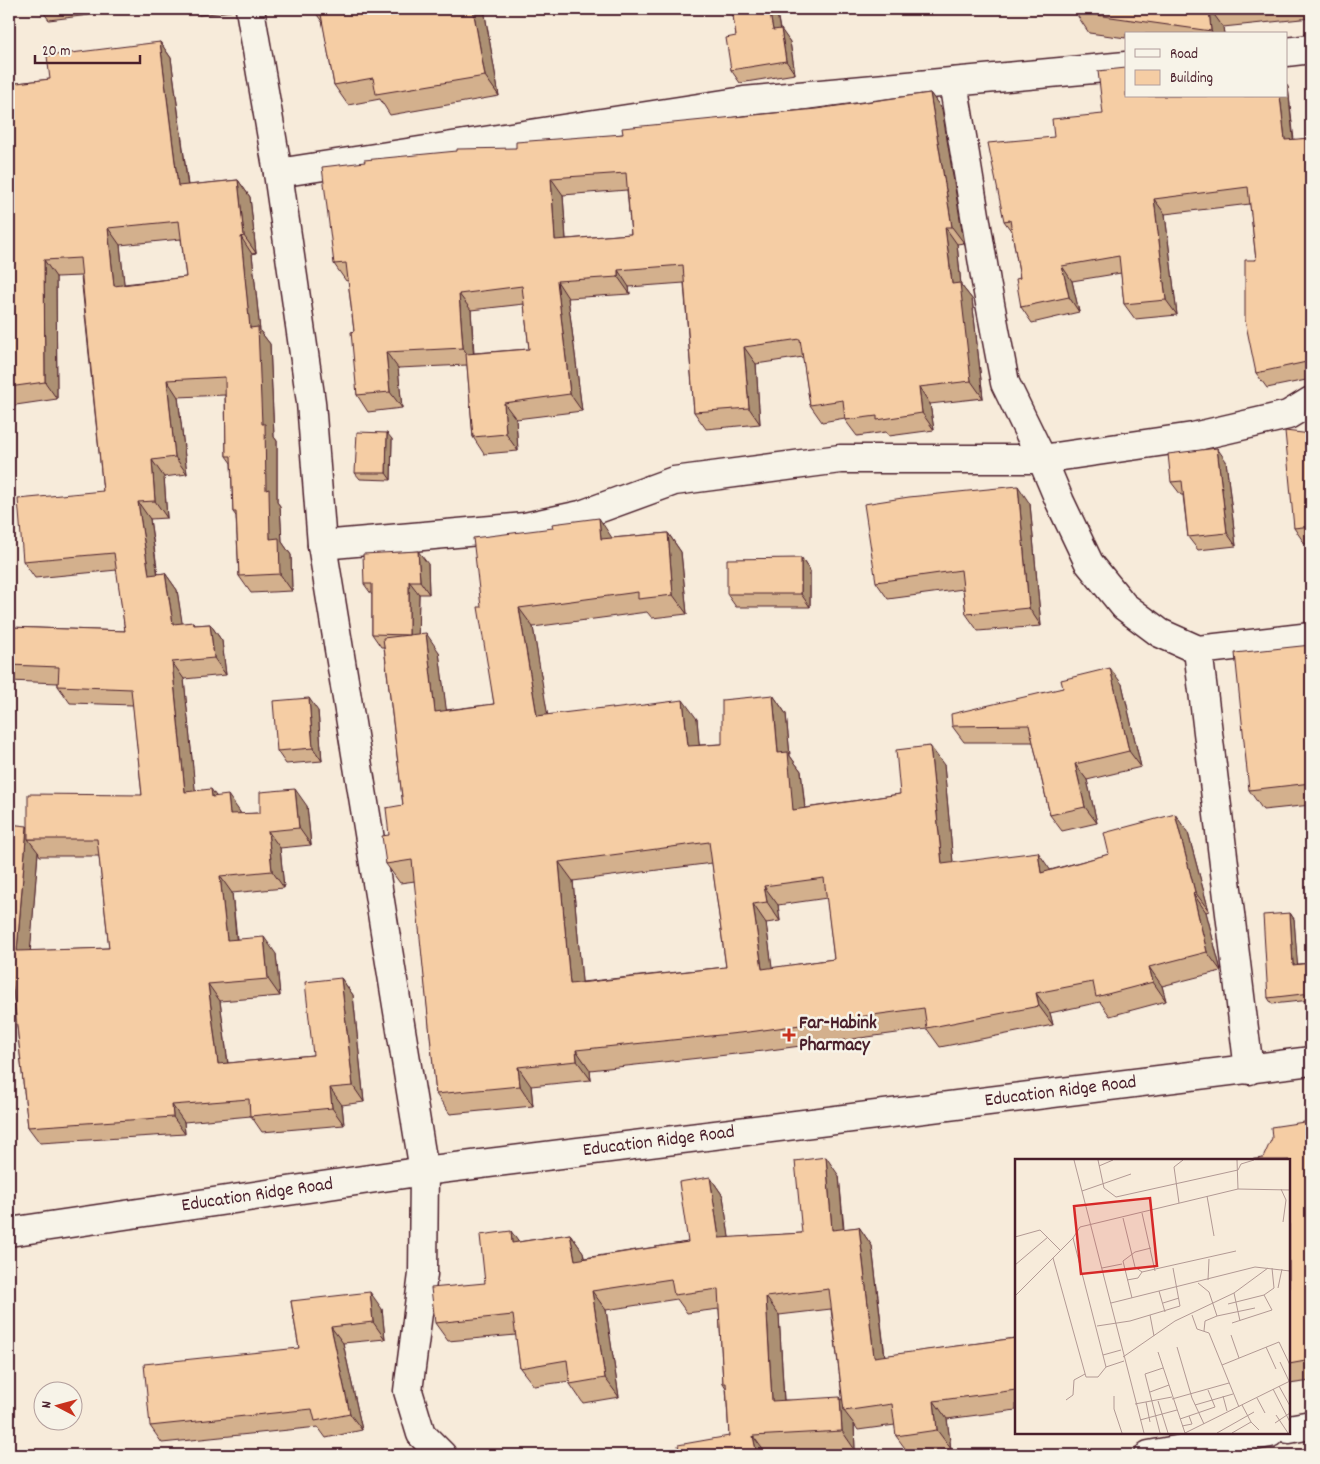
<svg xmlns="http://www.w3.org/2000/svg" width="1320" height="1464" font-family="Dekko,sans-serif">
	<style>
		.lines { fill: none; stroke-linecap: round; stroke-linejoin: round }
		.minor-casing { stroke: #4a1f2b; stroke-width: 31 }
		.secondary-casing { stroke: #4a1f2b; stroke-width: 31 }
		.minor { stroke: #f7f3e8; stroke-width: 28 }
		.secondary { stroke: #f7f3e8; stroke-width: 28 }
		.wall { fill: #d3b08d; stroke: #4a1f2b; fill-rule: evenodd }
		.shaded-wall { fill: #ac9073; stroke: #4a1f2b }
		.building { fill: #f5cda4; stroke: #4a1f2b; fill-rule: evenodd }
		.poi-dot { fill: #c8321e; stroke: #f7f3e8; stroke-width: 2 }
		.labels { text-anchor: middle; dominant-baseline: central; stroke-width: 5; stroke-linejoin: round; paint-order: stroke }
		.poi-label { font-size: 19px; font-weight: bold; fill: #4a1f2b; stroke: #f7f3e8; text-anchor: start }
		.street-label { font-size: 19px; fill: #4a1f2b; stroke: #f7f3e8 }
		.inset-road { fill: none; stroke: #b29994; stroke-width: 1 }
		.view { fill: #d62828; fill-opacity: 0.15; stroke: #d62828; stroke-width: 2.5 }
		.inset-edge { fill: none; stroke: #4a1f2b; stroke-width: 2.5 }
	</style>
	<rect width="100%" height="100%" fill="#f7ebda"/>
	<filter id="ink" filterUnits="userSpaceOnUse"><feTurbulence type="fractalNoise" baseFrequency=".02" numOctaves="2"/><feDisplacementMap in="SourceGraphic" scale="10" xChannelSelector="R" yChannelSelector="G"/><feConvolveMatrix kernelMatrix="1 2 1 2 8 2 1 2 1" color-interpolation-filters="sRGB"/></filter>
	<g filter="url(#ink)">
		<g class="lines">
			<defs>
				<g id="minor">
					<path d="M250,9L278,173L311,402L322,545L424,1171L423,1274L408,1391L421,1434L442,1455"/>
					<path d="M1286,52L1311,49"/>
					<path d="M953,82L986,282L1005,383L1042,459L1060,502L1089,563L1124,606L1160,633L1198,650L1311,637"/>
					<path d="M278,173L744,101L1126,66"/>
					<path d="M322,545L525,527L581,515L674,481L840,459H1042L1193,437L1288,415L1311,401"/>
					<path d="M1198,650L1249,1070"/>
					<path d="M1289,1429L1311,1425"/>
					<path d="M1149,1455L1270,1433"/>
				</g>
				<g id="secondary">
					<path id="s1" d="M9,1232L424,1171L1311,1061"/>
				</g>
			</defs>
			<use href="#minor" class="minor-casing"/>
			<use href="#secondary" class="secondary-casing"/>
			<use href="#minor" class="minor"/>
			<use href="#secondary" class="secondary"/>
		</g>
		<g class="wall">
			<path d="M41,9H88L89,15L49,20Z"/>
			<path d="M195,9H231V11L199,15Z"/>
			<path d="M313,9H484L499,96L390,115L380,99L348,105L334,85L323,23Z"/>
			<path d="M732,9H774L777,13L780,29L790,42L795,74L740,83L731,70L736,36Z"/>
			<path d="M1075,9H1311V18L1223,27L1224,34H1126V38L1089,33L1075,12Z"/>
			<path d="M160,42L171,58L188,185L238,180L250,197L256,253L252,254L260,331L270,344L274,437L277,441V502L280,506L282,542L291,555L292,591L251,593L239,576L236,516L233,512L231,463L226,456L225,395L178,397L187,474L164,477L167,518L150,519L158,574L165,573L177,590L182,624L193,622L195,625L210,624L222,641L226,675L184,679L195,790L216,796L240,812V814L260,813L307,806L311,845L280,848L284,888L232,893L237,939L276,954L280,996L220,1001L228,1063L313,1055L341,978L353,995L364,1102L342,1105L344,1125L262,1132L251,1116L184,1122L185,1134L40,1143L28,1127L11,971H9V824L28,828L142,795L133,705L70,703L58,686V683L9,681V627L125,631L117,570L35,578L23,561L103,491L81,276L56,277L57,399L9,406V84L50,79ZM181,239L186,277L124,284L120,245ZM38,852L40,856H99L109,948L30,951Z"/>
			<path d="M1286,84L1288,87L1294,140L1311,138V379L1267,388L1256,373V260L1250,204L1165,214L1177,315L1135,319L1124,304L1121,273L1072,281L1079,312L1032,323L1021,307L1020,278L1012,232L1004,221L1286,96Z"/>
			<path d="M930,93L942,109L964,243L957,244L961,285L972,299L983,398L930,404L934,430L889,436L886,432L857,436L845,420V418L822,422L810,405L803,357L756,364L760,424L706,429L694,412L684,283L629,287L630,294L568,298L582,411L516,419L518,451L484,454L473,437L467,365L398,368L402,408L368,412L357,395L354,331L348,280L346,281L334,264L516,148L623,134ZM627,190L631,234L566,239L563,195ZM524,304L529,349L474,353L471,310Z"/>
			<path d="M1311,434V544H1305L1294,528Z"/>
			<path d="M392,439L391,480L360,479L355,473Z"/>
			<path d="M1226,461L1236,546L1198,550L1188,537L1183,495H1181L1171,482Z"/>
			<path d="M1030,504L1041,626L978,631L966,614L963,589L888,599L876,582Z"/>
			<path d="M668,533L681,552L687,614L652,618L647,612L533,627L547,715L613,709L697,719L699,745L722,744L773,695L786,714L790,756L801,771L805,808L900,794L944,765L953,863L1050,870L1188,833L1209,911L1206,912L1221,971L1162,986L1166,1001L1110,1016L1100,1002L1050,1013L1053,1025L940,1047L927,1029L763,1051L590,1070L591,1080L531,1086L533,1106L450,1114L436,1094L415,881L400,883L386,864L389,835L403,805L384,647H381L372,634V595L364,584L428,564L429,594H419L418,634L439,652L446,710L494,704L481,607L612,538ZM712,863L726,967L582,982L573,881ZM827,898L834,959L772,968L766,923L780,921L778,905Z"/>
			<path d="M801,558L810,571V607H736L727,594Z"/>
			<path d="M1311,645V805L1263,810L1249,790Z"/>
			<path d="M1122,684L1141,767L1087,780L1097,823L1062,831L1050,815L1033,742H964L952,726L1063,688Z"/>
			<path d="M318,711L322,761L286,764L277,751Z"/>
			<path d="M1290,913L1294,919L1297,964L1311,963V1000L1272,1004L1268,998Z"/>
			<path d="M1311,1121V1381L1289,1384V1160L1263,1158Z"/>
			<path d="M839,1176L844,1229L859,1227L872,1246L885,1356L1016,1338V1410L947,1419L951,1449L910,1455L896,1436L895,1425L858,1430L854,1424L855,1450L766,1455L729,1436L726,1388L723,1383L719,1309L687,1313L677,1299L606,1310L619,1397L583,1403L570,1384V1381L534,1386L520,1368L516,1335L448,1341L435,1323L485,1283L518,1242L570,1234L583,1252L584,1258L688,1242L710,1177L723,1196L729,1238L802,1233ZM831,1309L843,1402L784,1400L779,1315Z"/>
			<path d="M291,1301L382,1309L385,1339L343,1343L362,1430L326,1438L318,1427L162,1443L150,1426L299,1348Z"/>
		</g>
		<g class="shaded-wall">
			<path d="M84,9H88L89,15Z"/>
			<path d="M473,9H484L499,96L485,76Z"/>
			<path d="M769,9H774L777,13L782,43L773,30Z"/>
			<path d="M1209,9H1210L1223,27L1224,34H1213L1211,31Z"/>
			<path d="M781,29L790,42L795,74L786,61Z"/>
			<path d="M160,42L171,58L190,203L178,186Z"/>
			<path d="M1286,84L1288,87L1295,156L1285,140L1280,96H1286Z"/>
			<path d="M930,93L942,109L964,243L952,227Z"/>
			<path d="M551,178L563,195L567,256L555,240Z"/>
			<path d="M238,180L250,197L256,253L244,236Z"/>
			<path d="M1154,199L1165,214L1177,315L1166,300Z"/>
			<path d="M945,227L957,244L961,285L972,299L983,398L971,381L952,284Z"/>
			<path d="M108,228L120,245L126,302L114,286Z"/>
			<path d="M241,237L252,254L260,331L270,344L274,437L277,441V502L280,506L282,542L291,555L292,591L280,574L270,539Z"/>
			<path d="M44,260L56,277L57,399L45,382Z"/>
			<path d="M1062,266L1072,281L1079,312L1069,297Z"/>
			<path d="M618,270L629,287L630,294L618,277Z"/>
			<path d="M1308,272L1311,277V290Z"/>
			<path d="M557,281L568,298L582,411L570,394Z"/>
			<path d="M459,294L471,310L474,364L463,348Z"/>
			<path d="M744,347L756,364L760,424L749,408Z"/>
			<path d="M386,352L398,368L402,408L390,392Z"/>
			<path d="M167,380L178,397L187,474L175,457Z"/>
			<path d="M919,387L930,404L934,430L922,413Z"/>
			<path d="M504,403L516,419L518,451L506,434Z"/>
			<path d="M387,433L392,439L391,480L386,473Z"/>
			<path d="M1217,448L1226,461L1236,546L1227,533Z"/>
			<path d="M152,460L164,477L167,518L155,501Z"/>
			<path d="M1018,486L1030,504L1041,626L1029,608Z"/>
			<path d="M138,502L150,519L160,592L149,575Z"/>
			<path d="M599,518L612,538L615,559L601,539Z"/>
			<path d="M668,533L681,552L687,614L673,595Z"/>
			<path d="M418,551L428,564L429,594L420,581Z"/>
			<path d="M801,558L810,571V607L801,594Z"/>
			<path d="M165,573L177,590L185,641L173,624Z"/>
			<path d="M409,581L419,594L418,648L409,635Z"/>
			<path d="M519,608L533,627L551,735L537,716Z"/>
			<path d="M210,624L222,641L226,675L214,658Z"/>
			<path d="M426,633L439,652L449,731L435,712Z"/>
			<path d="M172,662L184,679L197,808L185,792Z"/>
			<path d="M1110,668L1122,684L1141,767L1129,751Z"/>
			<path d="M773,695L786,714L790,756L801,771L807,829L793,810L778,753Z"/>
			<path d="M309,698L318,711L322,761L313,748Z"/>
			<path d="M683,700L697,719L701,765L688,746Z"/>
			<path d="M930,746L944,765L955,884L942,864Z"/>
			<path d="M1075,764L1087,780L1097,823L1085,807Z"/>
			<path d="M211,789L223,806L212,797Z"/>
			<path d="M295,789L307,806L311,845L299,828Z"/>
			<path d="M228,795L240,812L241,831L230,814Z"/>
			<path d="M1175,814L1188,833L1209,911L1195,892Z"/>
			<path d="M27,826L36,839H28L38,852L29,968L17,951Z"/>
			<path d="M268,831L280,848L284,888L272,871Z"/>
			<path d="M1038,852L1051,871L1041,873Z"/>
			<path d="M559,862L573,881L584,1003L570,984Z"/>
			<path d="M220,876L232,893L238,957L227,940Z"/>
			<path d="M764,886L778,905L780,921L767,902Z"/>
			<path d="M1193,893L1206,912L1221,971L1207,952Z"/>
			<path d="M753,904L766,923L775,988L762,969Z"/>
			<path d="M1290,913L1294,919L1298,971L1293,965Z"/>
			<path d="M264,937L276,954L280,996L268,979Z"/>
			<path d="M1149,967L1162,986L1166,1001L1153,982Z"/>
			<path d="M341,978L353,995L364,1102L353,1086Z"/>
			<path d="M208,984L220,1001L230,1081L218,1064Z"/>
			<path d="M1036,993L1050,1013L1053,1025L1039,1006Z"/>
			<path d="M576,1050L590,1070L591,1080L577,1061Z"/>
			<path d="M518,1067L531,1086L533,1106L520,1086Z"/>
			<path d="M330,1088L342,1105L344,1125L332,1108Z"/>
			<path d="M172,1105L184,1122L185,1134L173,1117Z"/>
			<path d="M826,1157L839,1176L845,1249L832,1230Z"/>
			<path d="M710,1177L723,1196L732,1257L719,1238Z"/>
			<path d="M859,1227L872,1246L887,1376L874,1357Z"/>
			<path d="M511,1231L524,1250L512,1243Z"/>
			<path d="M570,1234L583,1252L588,1278L575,1260Z"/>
			<path d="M592,1291L606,1310L619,1397L605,1378Z"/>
			<path d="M370,1292L382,1309L385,1339L373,1322Z"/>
			<path d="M766,1297L779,1315L785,1420L772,1401Z"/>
			<path d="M331,1327L343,1343L362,1430L350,1414Z"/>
			<path d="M840,1397L849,1410L844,1411L854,1424L855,1450L842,1431Z"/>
			<path d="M934,1401L947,1419L951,1449L937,1430Z"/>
			<path d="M753,1436L767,1455H757Z"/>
		</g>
		<g class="building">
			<path d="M320,9H473L485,76L376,94L373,78L334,85Z"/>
			<path d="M732,9H769L773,30L781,29L786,61L731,70L726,38L736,36Z"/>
			<path d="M1075,9H1209L1211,31L1075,12Z"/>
			<path d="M160,42L178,186L238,180L244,236L241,237L250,328L258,327L262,424H265L266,490L269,489L270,539L279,538L280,574L239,576L236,512H233L231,456H226L225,377L167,380L175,457L152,460L155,501L138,502L149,575L165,573L173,624L193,622L194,625L210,624L214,658L172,662L185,792L211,789L212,797L228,795L230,814L260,813V792L295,789L299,828L268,831L272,871L220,876L227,940L264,937L268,979L208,984L218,1064L313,1055L305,982L341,978L353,1086L330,1088L332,1108L250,1116L249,1099L172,1105L173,1117L28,1127L9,953V824L27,826L17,951L109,948L97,839H28V794L142,795L131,689L58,686L59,667L9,665V627L125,631L114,553L23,561L18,499L103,491L80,258L44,260L45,382L9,387V84L50,79L47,56ZM179,221L186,277L114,286L108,228Z"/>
			<path d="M1126,68V96H1280L1285,140L1311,138V272H1308L1311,290V361L1256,373L1245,320V260H1256L1248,187L1154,199L1166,300L1124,304L1119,256L1062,266L1069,297L1021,307L1016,279L1020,278L1010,220L1004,221L988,143L1054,137L1052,119L1103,114L1098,71Z"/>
			<path d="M930,93L952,227H945L952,284L960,283L971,381L919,387L922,413L877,420V416L845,420L843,400L810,405L800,339L744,347L749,408L694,412L683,265L618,270V277L557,281L570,394L504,403L506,434L473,437L466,354L529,349L522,286L459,294L463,348L386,352L390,392L357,395L351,332L354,331L346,263L334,264L322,167L365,162L364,160L457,151V149L516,148V142L623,134L622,128L816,109ZM626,173L631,234L555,240L551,178Z"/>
			<path d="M1285,431L1311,434V526L1294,528Z"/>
			<path d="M357,432L387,433L386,473H355Z"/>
			<path d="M1217,448L1227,533L1188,537L1182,481L1171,482L1168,454Z"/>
			<path d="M1018,486L1029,608L966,614L961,570L876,582L864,504L909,497Z"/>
			<path d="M599,518L601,539L668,533L673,595L638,599V592L519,608L537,716L612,707V709L683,700L688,746L722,744V700L773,695L778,753L788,752L793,810L900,794L896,750L930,746L942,864L1038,852L1041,873L1109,854L1104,833L1175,814L1195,892L1193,893L1207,952L1149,967L1153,982L1096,997L1093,982L1036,993L1039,1006L927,1028L924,1008L749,1032L576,1050L577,1061L518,1067L520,1086L436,1094L412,860L386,864L382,836L389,835L386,808L403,805L383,638L426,633L435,712L494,704L478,607H481L473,538L553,528L552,524ZM709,842L726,967L570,984L559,862ZM824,878L834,959L762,969L753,904L767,902L764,886Z"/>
			<path d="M418,551L420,581H409V635L372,634V584H364L363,554Z"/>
			<path d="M801,558V594H727V559Z"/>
			<path d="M1311,645V783L1249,790L1235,653Z"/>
			<path d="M1110,668L1129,751L1075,764L1085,807L1050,815L1029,725L952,726L951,714L1063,688L1061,680Z"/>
			<path d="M309,698L313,748L277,751L273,701Z"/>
			<path d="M1290,913L1293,965L1311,963V993L1268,998L1263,915Z"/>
			<path d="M1311,1121V1360L1289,1364V1160H1247L1263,1158L1272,1138L1271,1127Z"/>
			<path d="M826,1157L832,1230L859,1227L874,1357L1016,1338V1390L934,1401L937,1430L896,1436L892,1404L844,1411L829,1289L766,1297L772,1401L840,1397L842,1431L753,1436L757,1455H680L678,1445L729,1436L726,1383H723L718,1289L674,1295L671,1279L592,1291L605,1378L570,1384L567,1360L520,1368L513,1315L435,1323L431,1288L485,1283L480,1235L511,1231L512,1243L570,1234L575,1260L688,1242L679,1182L710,1177L719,1238L802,1233L795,1161Z"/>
			<path d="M370,1292L373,1322L331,1327L350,1414L315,1421L312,1409L150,1426L144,1364L299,1348L291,1301Z"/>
		</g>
	</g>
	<path class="poi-dot" d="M786.5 1027.5h5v5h5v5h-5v5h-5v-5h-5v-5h5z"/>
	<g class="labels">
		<g class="poi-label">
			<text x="799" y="1024">Far-Habink<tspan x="799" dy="22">Pharmacy</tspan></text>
		</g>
		<g class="street-label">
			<text stroke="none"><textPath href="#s1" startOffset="1061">Education Ridge Road</textPath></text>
			<text stroke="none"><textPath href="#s1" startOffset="656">Education Ridge Road</textPath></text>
			<text stroke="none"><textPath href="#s1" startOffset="251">Education Ridge Road</textPath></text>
		</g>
	</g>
	<g transform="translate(1015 1159)">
		<rect width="275" height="275" fill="#f7ebda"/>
		<path class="inset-road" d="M59,1L129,274M83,1L89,29L101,38L223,11L226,5L239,1M222,1L223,30M84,7L98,1M266,30L271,41L268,63M67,32L116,15M192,37L199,77M164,44L159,8L168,1M127,54L140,112M108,59L120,108L127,113L221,92M0,78L25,71L45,91M58,79L91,208M38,99L71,218H83L91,208L109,202M0,106L33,78M87,109L107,105M112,121L123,119L127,113M193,121L194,100M183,124L194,133L202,157L240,149M263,129L267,110M144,132L150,153M219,134L225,162M0,137L58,79L65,68L223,30L275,31M117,139L108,102L120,93L136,89M96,144L240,108L275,112M148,144L164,139M213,145L249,136M135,156L139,177M177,156L182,170L194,174L207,206M217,164L257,151L249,136L259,129L257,109M82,167L115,162L165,147L158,109M189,172L190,162L202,157M216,176L224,199M162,188L177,239L189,265M251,188L261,210M143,193L170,274M88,196L106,191M108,198L160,162L219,134L253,109M265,203L274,222M264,227L275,247M258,230L275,263M135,233L154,226M99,237V250L107,274M208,237L212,252M242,239L250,254M157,240L214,224M51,241L58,236L59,221L70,215M143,242L153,274M131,243L135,263M120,245L157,238M180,246L218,235M227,246L236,263L244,271M224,248L207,206L264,183L275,206M261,256L273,274M165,260L200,248L193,231M125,261L162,251M260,264L275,254M167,267L177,265L174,257M145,274L130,215L148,209M170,274L275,222M202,274L239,253M217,274L236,263"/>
		<path class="view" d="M135,39L142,107L66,115L59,47Z"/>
		<rect width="275" height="275" class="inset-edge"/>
	</g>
	<rect width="1320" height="1464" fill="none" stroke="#f7f3e8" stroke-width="30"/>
	<rect x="15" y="15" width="1290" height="1434" fill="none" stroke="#4a1f2b" stroke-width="2" filter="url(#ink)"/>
	<rect x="1125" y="32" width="162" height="65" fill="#f7f3e8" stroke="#b29e9c"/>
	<rect x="1135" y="49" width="25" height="8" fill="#f7f3e8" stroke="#b29e9c"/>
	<text x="1170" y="58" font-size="15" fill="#4a1f2b">Road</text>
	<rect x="1135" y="70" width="25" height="15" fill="#f5cda4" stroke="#b29e9c"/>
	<text x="1170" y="82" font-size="15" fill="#4a1f2b">Building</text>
	<g transform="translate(58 1406) rotate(276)"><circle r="24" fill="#f7f3e8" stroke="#b29e9c"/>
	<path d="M0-4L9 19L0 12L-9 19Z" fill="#c8321e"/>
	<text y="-8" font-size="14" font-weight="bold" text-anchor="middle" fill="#4a1f2b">N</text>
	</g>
	<path d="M35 55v8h105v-8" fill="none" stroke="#4a1f2b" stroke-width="2.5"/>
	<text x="42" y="55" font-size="15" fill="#4a1f2b" stroke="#f7f3e8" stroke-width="4" paint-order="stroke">20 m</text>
</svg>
